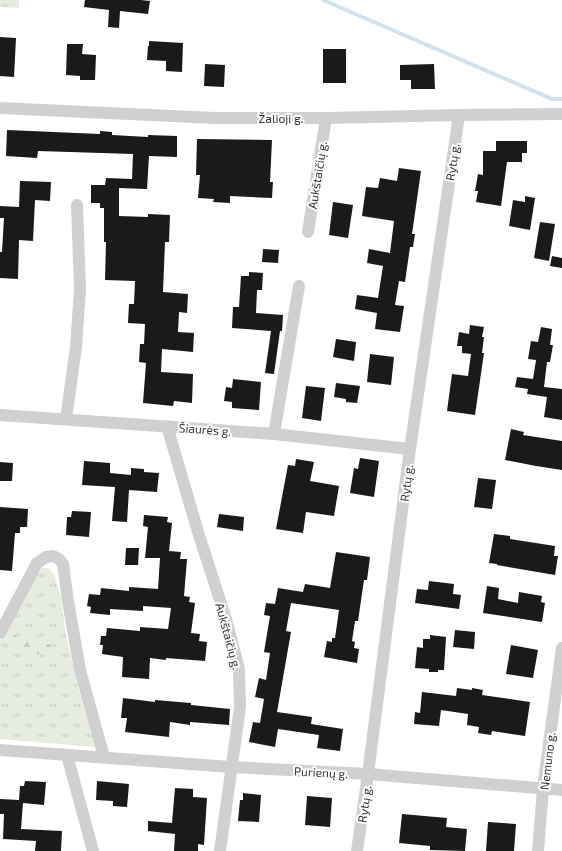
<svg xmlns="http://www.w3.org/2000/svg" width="562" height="851" font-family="'Exo 2',sans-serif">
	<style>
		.grass { fill: url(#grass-tufts) }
		.forest { fill: url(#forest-firs) }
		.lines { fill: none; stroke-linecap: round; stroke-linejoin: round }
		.stream { stroke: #cfe2ee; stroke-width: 4 }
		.building { fill: #1a1a1a }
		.minor { stroke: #d0d0d0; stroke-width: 12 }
		.labels { text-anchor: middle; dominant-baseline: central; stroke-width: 4; stroke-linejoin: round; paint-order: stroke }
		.street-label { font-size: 12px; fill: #333; stroke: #fff }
	</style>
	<defs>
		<pattern id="grass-tufts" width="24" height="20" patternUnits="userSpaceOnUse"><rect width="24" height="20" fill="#e6ecdf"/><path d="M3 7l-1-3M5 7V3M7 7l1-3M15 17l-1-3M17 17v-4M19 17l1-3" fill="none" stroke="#c6cbc0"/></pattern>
		<pattern id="forest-firs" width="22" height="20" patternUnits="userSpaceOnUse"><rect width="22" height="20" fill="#e6ecdf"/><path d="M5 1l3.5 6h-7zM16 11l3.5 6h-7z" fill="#c6cbc0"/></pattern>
	</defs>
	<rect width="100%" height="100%" fill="#fff"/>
	<g class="grass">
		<path d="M0,0H19V8L0,7Z"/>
		<path d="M42,568H48L54,574L61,597L65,630L77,684L95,747L0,739V641L3,636L33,653L58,654L49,644L18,637L7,628L35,579Z"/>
	</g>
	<path class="forest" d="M7,628L18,637L49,644L58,650V654C42,653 20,657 9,644C6,641 5,638 3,636Z"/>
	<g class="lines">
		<path class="stream" d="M323,0L552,99H562"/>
	</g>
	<g class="building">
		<path d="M85,0H141L150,1L148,14L120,11L119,28L108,27L109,10L84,7Z"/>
		<path d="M0,37L16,38L14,77L0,76Z"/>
		<path d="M149,41L183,43L182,72L166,71V61L147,60L148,46H149Z"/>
		<path d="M67,44H83L82,54L96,55L95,80H80V76L66,75Z"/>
		<rect x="323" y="49" width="23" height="34"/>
		<path d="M205,64L225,65L224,87L204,86Z"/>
		<path d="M434,64L435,89H411V80H400V65Z"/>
		<path d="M7,130L100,134V131L112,132V135L148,137V135L177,136V157L149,156L147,189L119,188V216L148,217V214L170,215L169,242H165L163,292L188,294L187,313L179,312L178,332L194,333L193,352L162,349L161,372L193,374L192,403L174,401L173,406L143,403L146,363L139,362L140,344H144L145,324L128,323L129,304H134L135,281L105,280L106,242H104V208H100V203H91V185H105L106,178L132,179L133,154L38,151L37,158L6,156Z"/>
		<path d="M197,139L272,140L270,182H273L272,198L230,196V203L213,202L214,199L198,198L200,175H196Z"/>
		<path d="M496,141H527V153H522V162H507L501,206L476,202L478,191H475L478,174L483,175V151H496Z"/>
		<path d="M399,168L421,171L412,234H415L413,247H410L405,282L399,281L395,305L404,306L400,332L375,329L377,313L355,309L357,295L378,298L383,266L367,263L369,249L390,253L394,221L362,216L366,187L378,188L380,178L397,181Z"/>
		<path d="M20,181L51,182L50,201L35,200L33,241L19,240L18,279L0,278V252H2L4,218H0V206L19,207Z"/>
		<path d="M525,196L535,198L530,230L509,226L513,200L525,202Z"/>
		<path d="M333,202L353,205L348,238L329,235Z"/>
		<path d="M540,222L555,224L549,261L534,258Z"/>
		<path d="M263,249L279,250L278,263L262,262Z"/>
		<path d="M552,256L562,258V268L550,266Z"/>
		<path d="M249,272L263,273L262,290H257L256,313L283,315L282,331H280L274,374L265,373L271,331L232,328L233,307H239L241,276H249Z"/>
		<path d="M470,325L484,327L482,337H484L482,353H484L475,415L447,411L452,374L468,376L471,354L462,353V346H457L459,332L469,334Z"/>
		<path d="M541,327L552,329L550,345H553L550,362H547L544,387L562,389V420L544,417L547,397L527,394L528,389L515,387L517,377L533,379L536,360L528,359L531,341L538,342Z"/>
		<path d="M336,339L356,342L354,361L333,357Z"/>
		<path d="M370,354L394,357L391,385L367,382Z"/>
		<path d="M233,379L261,382L259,410L232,408V402L224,401L226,387L232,388Z"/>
		<path d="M336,383L360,386L357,403L346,402V399L334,397Z"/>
		<path d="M306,386L325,388L321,421L302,418Z"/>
		<path d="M511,429L524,432L523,435L562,441V470L536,466L505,460Z"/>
		<path d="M360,458L379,461L374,497L350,493L354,468L358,469Z"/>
		<path d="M296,459L314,462L310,481L339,486L334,516L306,512L303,533L276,529L288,465L295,466Z"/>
		<path d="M84,461L110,463V473L131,475V468L144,469V472L159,473L157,492L129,490L127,522L112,521L115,487L82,485Z"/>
		<path d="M0,462L13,463L12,481H0Z"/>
		<path d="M478,478L496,480L492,509L474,507Z"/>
		<path d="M0,507L28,509L27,527H20V533H15L12,571L0,570Z"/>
		<path d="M72,511L91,512L89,537L66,535L67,517H71Z"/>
		<path d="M219,514L244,517L243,531L217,527Z"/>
		<path d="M144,515L168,517L167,522L172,523L169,551L181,552L180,559H187L184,596L190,597L189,602L195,603L191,633L200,634L199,641L207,642L205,661L166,658V660L150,658L149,679L122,677L123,657L102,654L103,645H100L101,636H106L107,628L140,631V627L168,629L171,608L143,606V611L110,609V615L90,613L91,607L87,606L89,594L100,595L101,588L129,591V587L158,589L160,558H145L148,527L143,526Z"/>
		<path d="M494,534L510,536V539L555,546L554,556H558L555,575L497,565V564L489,563Z"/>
		<path d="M126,548H139L138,565H125Z"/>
		<path d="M336,552L370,557L367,580H364L358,621H355L352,641L355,642L354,648L359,649L357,663L324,657L327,641L332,642V638H335L339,610L291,603L286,631L291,632L277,712L312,717L311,724L343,729L340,751L317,748L319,735L278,729L275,747L249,742L253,722L260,723L264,699L255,697L259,678L266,680L270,653L264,652L270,616L264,615L266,603L275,604L278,588L303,592L305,584L330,588Z"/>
		<path d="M429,581L454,584L453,594L461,595L459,609L415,603L417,589L428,590Z"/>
		<path d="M487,586L499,588L498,599L518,603L519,592L542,596L541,602L545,603L542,622L483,613Z"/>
		<path d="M455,630L475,632L474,649L453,647Z"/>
		<path d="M430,635L446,637L444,670H438V672H429V669L415,668L417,647L423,648V639H430Z"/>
		<path d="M511,645L538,650L533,678L506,674Z"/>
		<path d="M457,688L472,690V688L483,690L482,695L530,702L525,736L492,731L491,735L478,733L479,727L467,725L468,714L441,710L439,726L414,724L415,712L420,713L422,692L456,696Z"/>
		<path d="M123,698L155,702V700L191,703V705L230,709L229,725L190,722V725L170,722L169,737L125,732L127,718H121Z"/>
		<path d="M25,781L46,782L44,805L23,803L21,829L62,831L61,851H35L36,841L3,839L4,814H0V799L19,800L20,786H24Z"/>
		<path d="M97,781L129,784L127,807L113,806V801L96,800Z"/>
		<path d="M175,788L193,789V797L207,798L204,845L198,844V851H174L175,834L148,831V821L172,823Z"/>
		<path d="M243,793L261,795L259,822L238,821L240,800H243Z"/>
		<path d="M307,796L332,798L330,827L305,825Z"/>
		<path d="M402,814L447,818L446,827L467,829L465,851L430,850V846L399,843Z"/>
		<path d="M488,822L516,824L514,851H486Z"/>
	</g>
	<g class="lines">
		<g class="minor">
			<path d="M0,108L215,118H326L459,115L562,114"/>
			<path d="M308,232L326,118"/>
			<path d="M0,415L274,434L410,449"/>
			<path d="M66,419L76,347L80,289L77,205"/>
			<path d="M167,426L198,532L226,619L239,669L240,707L220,851"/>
			<path d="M274,434L299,286"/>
			<path d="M0,633L37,563L46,557L53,556L59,559L63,564L68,601L80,670L104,757"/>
			<path d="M0,750L231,767L368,774L562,790"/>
			<path d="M67,755L93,851"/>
			<path d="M357,851L368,774L410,449L459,115"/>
			<path d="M538,851L543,788L562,648"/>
		</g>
	</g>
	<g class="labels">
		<g class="street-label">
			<text x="281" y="118">Žalioji g.</text>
			<text transform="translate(452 162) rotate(-82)">Rytų g.</text>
			<text transform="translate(317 175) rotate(-81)">Aukštaičių g.</text>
			<text transform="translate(205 429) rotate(4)">Šiaurės g.</text>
			<text transform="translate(406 483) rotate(-83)">Rytų g.</text>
			<text transform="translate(229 636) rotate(75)">Aukštaičių g.</text>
			<text transform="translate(547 761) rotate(-83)">Nemuno g.</text>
			<text transform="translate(321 772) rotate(3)">Purienų g.</text>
			<text transform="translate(364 804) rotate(-82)">Rytų g.</text>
		</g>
	</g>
</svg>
